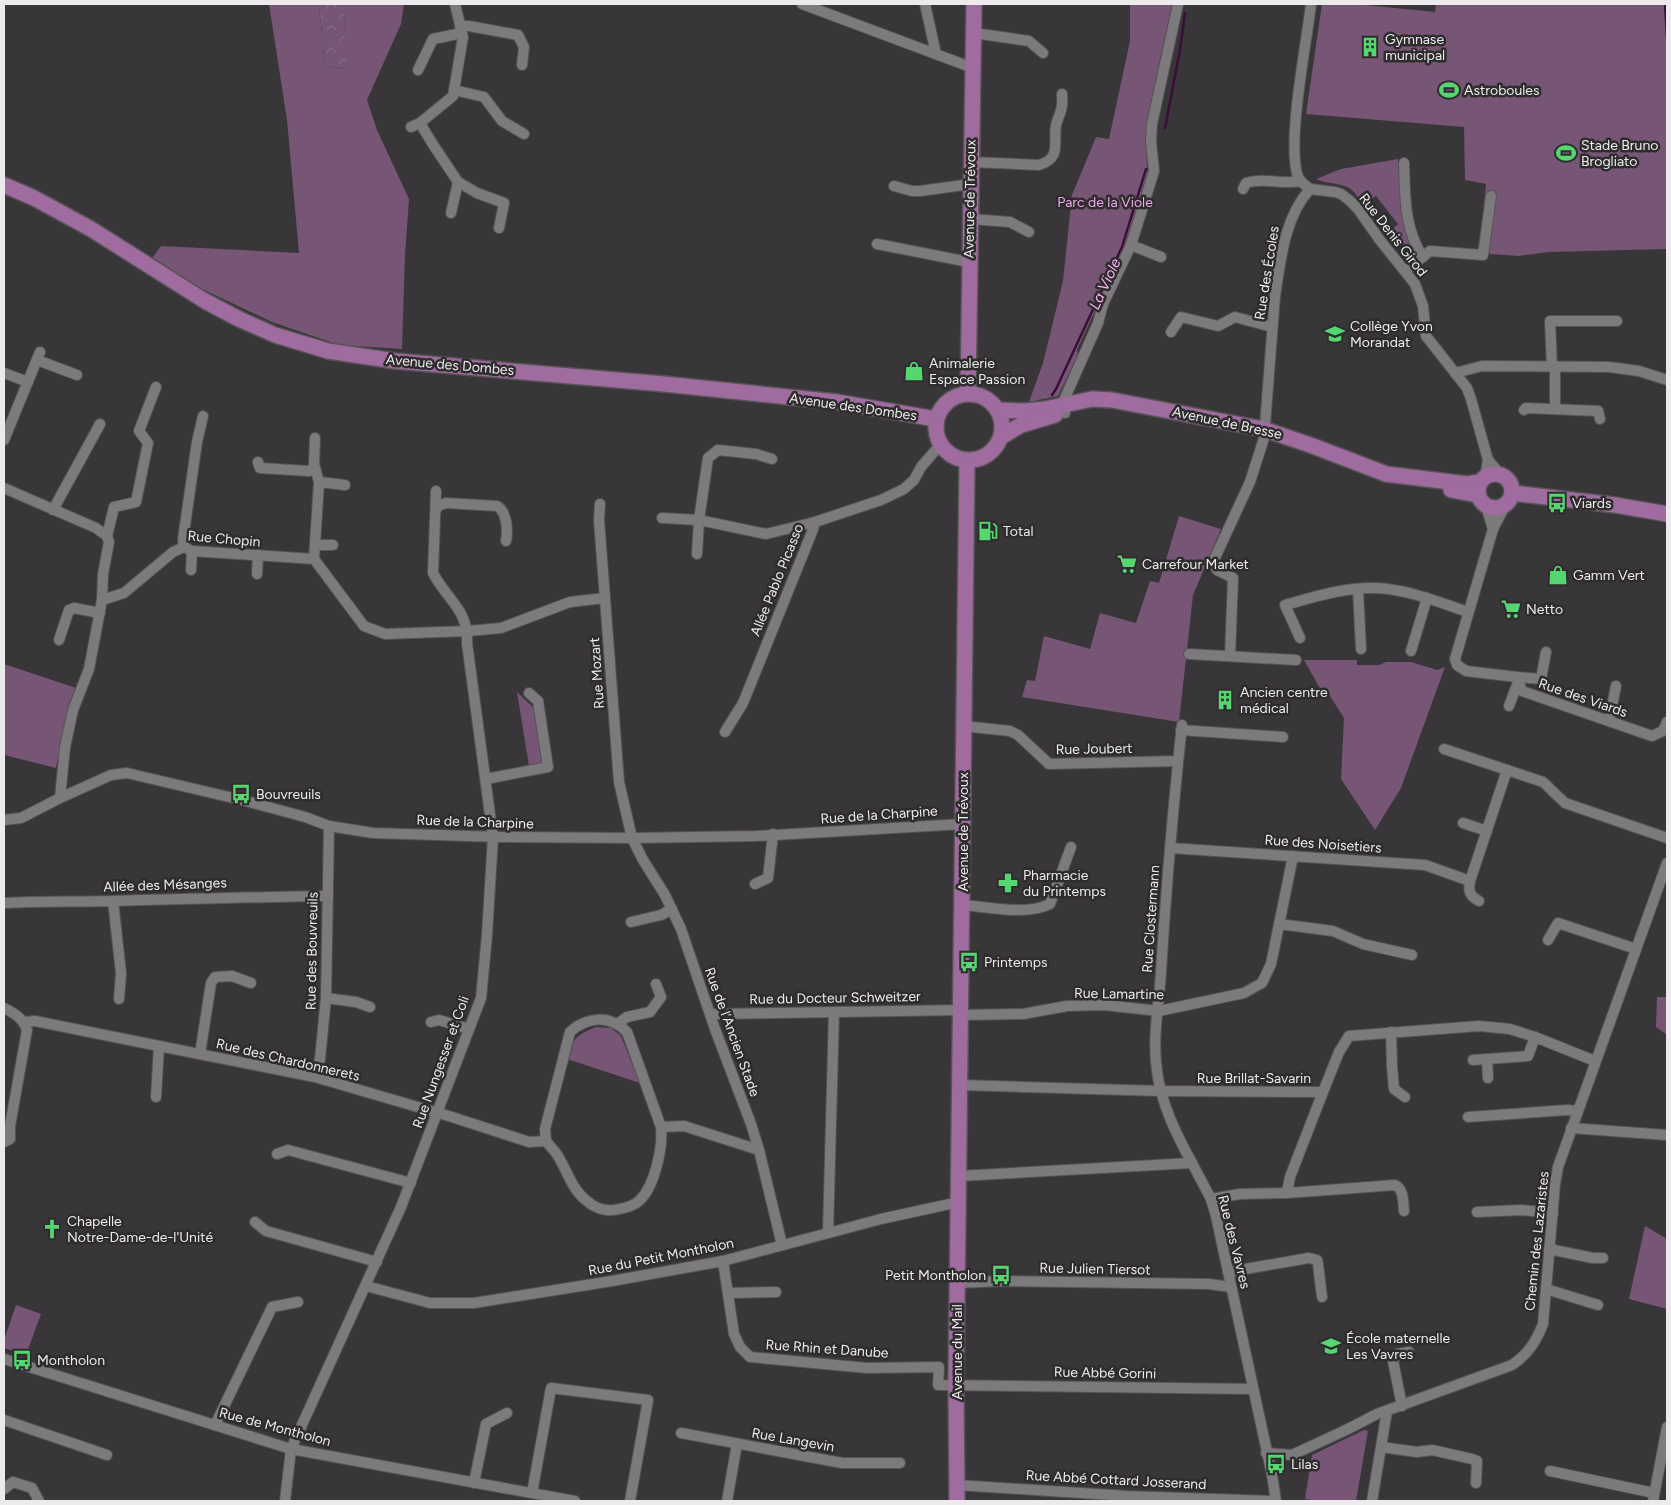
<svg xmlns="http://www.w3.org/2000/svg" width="1671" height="1505" font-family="Figtree,sans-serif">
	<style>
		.green { fill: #765575 }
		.forest { fill: url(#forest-crowns) }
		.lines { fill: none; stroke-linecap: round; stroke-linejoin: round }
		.stream { stroke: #390e39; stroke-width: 2.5 }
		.minor-casing { stroke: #555355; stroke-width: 12 }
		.primary-casing { stroke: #555355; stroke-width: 18 }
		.minor { stroke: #7d7a7d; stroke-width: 10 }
		.primary { stroke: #a06b9f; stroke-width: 15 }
		.labels { text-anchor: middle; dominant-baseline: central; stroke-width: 5; stroke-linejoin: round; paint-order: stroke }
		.poi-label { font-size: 14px; fill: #eceaec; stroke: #2f2c2e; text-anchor: start }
		.street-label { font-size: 14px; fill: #eceaec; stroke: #2f2c2e }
		.park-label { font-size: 14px; fill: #eda7eb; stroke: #2f2c2e }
		.water-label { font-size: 15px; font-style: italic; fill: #fab3f7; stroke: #2f2c2e }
	</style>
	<defs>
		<pattern id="forest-crowns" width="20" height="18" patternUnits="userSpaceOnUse" patternTransform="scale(1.25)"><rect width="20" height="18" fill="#765575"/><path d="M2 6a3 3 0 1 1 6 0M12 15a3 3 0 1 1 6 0" fill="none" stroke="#8a6e89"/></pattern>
	</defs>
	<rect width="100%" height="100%" fill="#393639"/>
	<g class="green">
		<path d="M269,4H319L325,66L345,69L344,4H404L401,24L367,100L377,130L409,199L405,255L402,349L339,345L272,322L200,288L152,258L161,246L299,253L287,120Z"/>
		<path d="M1130,4H1172L1146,125L1147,173L1126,243L1077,350L1078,355L1058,396L1029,402L1043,363L1063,281L1072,195L1096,137L1109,139L1130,41Z"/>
		<path d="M1322,4H1355L1435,12L1436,4H1667V249L1549,252L1519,256L1490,254L1487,247L1491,204H1484L1486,184L1465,180L1464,127L1306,114Z"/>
		<path d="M1398,159L1405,218L1413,246V258L1410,261L1390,231L1398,224L1376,196L1363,205C1360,201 1357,196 1354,192C1345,182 1328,185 1316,179L1341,169Z"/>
		<path d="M1179,516L1221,529L1193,595L1179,722L1022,697L1027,680L1035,681L1044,636L1090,649L1100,613L1136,623L1150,581L1159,583Z"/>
		<path d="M1304,660H1357V665H1379L1386,662H1411L1437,670L1445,667L1401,788L1375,830L1341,779L1344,718L1328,693L1322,692Z"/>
		<path d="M4,664L76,688L64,727L56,768L4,755Z"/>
		<path d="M517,692L536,710L542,763L529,766Z"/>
		<path d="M1657,997H1667V1035L1656,1027Z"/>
		<path d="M596,1027L611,1028L621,1036L640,1083L567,1059C573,1038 575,1036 596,1027Z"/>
		<path d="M1645,1226L1667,1239V1309L1629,1299Z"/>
		<path d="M16,1305L41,1314L26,1355L4,1348V1340Z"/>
		<path d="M1364,1430L1368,1431L1356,1501H1318L1305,1499L1312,1455Z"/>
	</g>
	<path class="forest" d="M319,4H344L346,69L325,66Z"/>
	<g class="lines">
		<g class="stream">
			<path d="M1665,4L1667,37"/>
			<path d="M1165,128L1180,50L1185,13"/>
			<path d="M1052,395L1056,389L1122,247L1146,169"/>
		</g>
		<defs>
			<g id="minor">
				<path d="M802,4L973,68"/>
				<path d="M925,4L936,54"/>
				<path d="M460,26H469L518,35L524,47L522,65"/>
				<path d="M974,33L1029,41L1043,53"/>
				<path d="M418,70L433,39L462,33"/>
				<path d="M454,90L484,97L502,121L524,134"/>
				<path d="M420,123L432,143L458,182L477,193L504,203L499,228"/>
				<path d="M411,127L420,123L453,96L463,37L455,4"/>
				<path d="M972,162L1039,165C1062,158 1053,143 1056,125C1057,120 1060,115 1061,110C1063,105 1062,99 1062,94"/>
				<path d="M1404,163C1405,195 1404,229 1423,257"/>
				<path d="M894,186L912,191H920L971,184"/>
				<path d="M1243,189L1246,183C1264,177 1283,185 1301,181"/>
				<path d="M1310,189L1335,192L1341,194L1349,200L1358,209L1379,239L1415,284L1423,306L1426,336L1467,388L1471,399L1488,460L1485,477"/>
				<path d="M1310,189C1307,186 1301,183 1299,179C1285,149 1307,41 1311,4"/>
				<path d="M451,213L458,182"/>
				<path d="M971,219L1010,222L1029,232"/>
				<path d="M877,244L969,262"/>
				<path d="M1131,245L1161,257"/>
				<path d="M1405,271L1430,251L1483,255L1491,196"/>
				<path d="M1171,332L1181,317L1218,326L1235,317L1272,327"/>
				<path d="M37,360L77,375"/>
				<path d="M1552,367L1550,321H1617"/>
				<path d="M1555,367V409"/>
				<path d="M4,373L28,382"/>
				<path d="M1455,373L1482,366L1609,367L1639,371L1667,380"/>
				<path d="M1524,410L1526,408L1598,411L1600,419"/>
				<path d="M1065,413L1064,400L1098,323L1103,304L1131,245L1154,171L1151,141L1152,124L1178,4"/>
				<path d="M4,440L40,352"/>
				<path d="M1488,460L1501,475"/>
				<path d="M258,462L260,468L309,471L315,468"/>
				<path d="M319,482L345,485"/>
				<path d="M4,488L96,528L107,536L109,542L103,574L102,600"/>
				<path d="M600,504L599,520L619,782L632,838L643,860L665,895L681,929L715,1029L751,1124L759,1150L782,1245"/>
				<path d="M1506,504L1493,529L1455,659L1457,665L1466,671L1517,677L1522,691L1652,736L1663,731L1667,722"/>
				<path d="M1486,506L1493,529"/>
				<path d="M53,510L100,424"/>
				<path d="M436,510L438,506L446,503L497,506C507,512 508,530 506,541"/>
				<path d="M662,518L699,520L766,534L815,522L881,500L904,489L914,480L921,467L940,445"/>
				<path d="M107,536L114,507L136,502L148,443L139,431L156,387"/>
				<path d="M315,545H333"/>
				<path d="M184,547L183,539L197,442L203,416"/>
				<path d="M697,554L699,520L708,458L718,450L756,454L772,459"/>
				<path d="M314,559L319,482L314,464L315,438"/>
				<path d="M191,570L192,551"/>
				<path d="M257,574L258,555"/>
				<path d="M1358,589L1361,649"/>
				<path d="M1300,638L1285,605C1314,597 1345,587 1375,588C1407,589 1438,602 1468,612"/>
				<path d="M59,640L69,610L74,608L100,613"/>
				<path d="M1411,651L1427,598"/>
				<path d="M1189,654L1296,660"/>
				<path d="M1230,656L1233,578L1217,570L1213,562L1250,482L1264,438L1275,296C1281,259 1284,218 1310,189"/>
				<path d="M1517,677L1541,679L1546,652"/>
				<path d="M1509,706L1518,682"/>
				<path d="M1609,721L1616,686"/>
				<path d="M1182,725C1173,807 1166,889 1161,972C1159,1004 1152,1038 1157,1071C1161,1103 1176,1134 1192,1163"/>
				<path d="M963,726L1010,731L1018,735L1049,764L1178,761"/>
				<path d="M1181,730L1283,737"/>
				<path d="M725,732L743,703L812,532L815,522"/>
				<path d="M1444,749L1543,782L1565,803L1667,838"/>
				<path d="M486,779L548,767L538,701L529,693"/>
				<path d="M60,798L65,747L73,710L89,669L102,600L124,593L173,552L184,547L192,551L314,559L364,626L385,634L468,631L501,628L570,602L605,598"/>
				<path d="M4,820L21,818L60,798L111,775L127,773L246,801L305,817L329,826L373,833L500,837L632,838L756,836L963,824"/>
				<path d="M1463,823L1487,831"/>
				<path d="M1170,848L1425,865L1470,881"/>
				<path d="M755,884L768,878L773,834"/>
				<path d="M113,901L121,973L119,999"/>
				<path d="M1479,901C1470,896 1468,892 1470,881L1507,770"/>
				<path d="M4,903C41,901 77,902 114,901C185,899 256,897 328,896"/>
				<path d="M962,905C988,907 1026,916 1050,904L1071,847"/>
				<path d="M631,922L661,915L672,909"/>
				<path d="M1279,924L1333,931L1363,944L1412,955"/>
				<path d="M1548,940L1558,923L1636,949"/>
				<path d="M326,998L356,1002L370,1007"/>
				<path d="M4,1008C14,1013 23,1018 27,1030L10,1126V1139L4,1142"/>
				<path d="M710,1014L961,1010"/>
				<path d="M961,1015L1023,1014L1067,1006L1104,1005L1159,1011L1244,993L1262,983L1271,964L1293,856"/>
				<path d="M24,1022L35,1021L159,1046L156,1097"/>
				<path d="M431,1022L439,1020L469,1029"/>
				<path d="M617,1024L627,1017L650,1012L661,997L656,984"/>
				<path d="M1391,1032L1392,1066L1394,1089L1405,1097"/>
				<path d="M159,1046L315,1077L452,1117L529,1142L546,1141C549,1145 553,1149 556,1153C567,1169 571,1189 587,1201C596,1209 608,1212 619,1209C626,1208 635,1205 640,1200C655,1185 663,1147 661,1127L684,1126L759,1150"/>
				<path d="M200,1054L211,983L215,977L232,976L251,983"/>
				<path d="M1473,1060L1487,1059"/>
				<path d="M315,1077L320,1059L326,998L329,826"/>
				<path d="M1488,1078L1487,1059L1528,1056L1535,1037"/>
				<path d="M961,1085L1161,1091L1323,1092L1339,1052L1349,1036L1479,1026L1510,1029L1535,1037L1595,1061"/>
				<path d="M1468,1117L1567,1110L1577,1111"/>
				<path d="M1571,1128L1667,1135"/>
				<path d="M546,1141L545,1129L570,1032C588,1016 610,1015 627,1032L661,1127"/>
				<path d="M277,1154L288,1150L411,1183"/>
				<path d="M959,1176L1192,1163L1211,1199L1216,1216L1272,1475L1276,1501"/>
				<path d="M1287,1193L1290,1177L1323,1092"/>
				<path d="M1211,1199L1240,1194L1287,1193L1395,1185C1404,1189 1403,1202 1404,1211"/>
				<path d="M1477,1212L1521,1210L1553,1213"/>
				<path d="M255,1222L266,1231L377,1262"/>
				<path d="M828,1233L834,1012"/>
				<path d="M1549,1249L1593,1258H1603"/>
				<path d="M723,1261L734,1334L740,1347L750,1357L867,1368L939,1367L938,1385L1253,1389"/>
				<path d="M1228,1272L1309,1258L1317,1260L1318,1264L1322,1297"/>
				<path d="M957,1283L1002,1281L1209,1284L1231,1287"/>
				<path d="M366,1286L430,1303H474L612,1281L723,1261L881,1219L959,1202"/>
				<path d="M1546,1289L1598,1305"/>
				<path d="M728,1293L776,1292"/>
				<path d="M4,1359L291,1449L575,1501"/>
				<path d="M1402,1406L1393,1361L1397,1354L1409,1352"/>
				<path d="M4,1420L107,1455"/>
				<path d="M215,1425L272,1307L298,1302"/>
				<path d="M681,1433L842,1463H900"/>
				<path d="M1381,1447L1417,1452L1432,1450L1472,1459L1477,1461L1476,1483"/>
				<path d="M1266,1453L1292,1455L1348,1429L1377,1414L1512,1365C1528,1354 1536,1342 1543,1324L1555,1184L1558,1167L1667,863"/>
				<path d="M1550,1471L1654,1493"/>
				<path d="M474,1483L486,1424L507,1413"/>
				<path d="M957,1485L1127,1496L1275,1501"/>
				<path d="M4,1489L13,1482L32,1488L39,1501"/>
				<path d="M532,1493L551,1388L648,1400L630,1501"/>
				<path d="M285,1501L291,1449L401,1207L481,998L487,935L493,837L467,643C469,610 447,600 433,573L436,491"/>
				<path d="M727,1501L737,1444"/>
				<path d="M1372,1501L1387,1411"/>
				<path d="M1653,1501L1667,1427"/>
			</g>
			<g id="primary">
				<path d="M4,185L34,198L91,229L205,301L239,319L275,335L328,351L395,361L664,384L837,402L936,419"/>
				<path d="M968,393L974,4"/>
				<circle cx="969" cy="427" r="33"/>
				<path d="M998,410L1026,411L1045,409L1092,399L1112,400L1263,429L1313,446L1386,474L1467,484L1480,482"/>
				<path d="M1001,437L1021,425L1055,415"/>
				<circle cx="1495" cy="491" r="17"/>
				<path d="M1451,490L1478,495"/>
				<path d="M1512,493L1615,505L1667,514"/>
				<path d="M957,1501L956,1385L967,461"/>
			</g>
		</defs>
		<use href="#minor" class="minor-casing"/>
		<use href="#primary" class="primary-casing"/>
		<use href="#minor" class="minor"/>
		<use href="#primary" class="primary"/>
	</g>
	<defs>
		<symbol id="building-bare" viewBox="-9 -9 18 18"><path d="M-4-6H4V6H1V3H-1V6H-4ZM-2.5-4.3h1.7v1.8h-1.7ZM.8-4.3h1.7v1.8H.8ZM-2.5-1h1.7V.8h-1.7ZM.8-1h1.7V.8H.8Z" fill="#56d671" stroke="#2f2c2e" stroke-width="2.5" paint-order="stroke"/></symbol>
		<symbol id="stadium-bare" viewBox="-9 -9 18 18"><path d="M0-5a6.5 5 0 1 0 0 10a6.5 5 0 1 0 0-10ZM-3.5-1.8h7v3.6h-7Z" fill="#56d671" stroke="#2f2c2e" stroke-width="2.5" paint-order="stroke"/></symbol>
		<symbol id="school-bare" viewBox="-9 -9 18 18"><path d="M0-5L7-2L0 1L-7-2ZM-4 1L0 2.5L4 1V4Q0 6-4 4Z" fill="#56d671" stroke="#2f2c2e" stroke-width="2.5" paint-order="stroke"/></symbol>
		<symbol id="shop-bare" viewBox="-9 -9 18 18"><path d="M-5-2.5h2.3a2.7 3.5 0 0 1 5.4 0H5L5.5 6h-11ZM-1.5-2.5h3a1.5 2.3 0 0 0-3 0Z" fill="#56d671" stroke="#2f2c2e" stroke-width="2.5" paint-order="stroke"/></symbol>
		<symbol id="bus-bare" viewBox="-9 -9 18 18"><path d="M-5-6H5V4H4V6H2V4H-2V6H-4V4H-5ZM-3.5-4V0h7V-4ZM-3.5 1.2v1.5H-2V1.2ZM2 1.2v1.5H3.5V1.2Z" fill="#56d671" stroke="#2f2c2e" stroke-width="2.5" paint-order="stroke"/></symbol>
		<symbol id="fuel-bare" viewBox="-9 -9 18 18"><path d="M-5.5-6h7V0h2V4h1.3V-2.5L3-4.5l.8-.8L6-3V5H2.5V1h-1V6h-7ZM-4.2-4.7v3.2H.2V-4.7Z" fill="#56d671" stroke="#2f2c2e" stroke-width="2.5" paint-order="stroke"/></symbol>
		<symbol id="supermarket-bare" viewBox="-9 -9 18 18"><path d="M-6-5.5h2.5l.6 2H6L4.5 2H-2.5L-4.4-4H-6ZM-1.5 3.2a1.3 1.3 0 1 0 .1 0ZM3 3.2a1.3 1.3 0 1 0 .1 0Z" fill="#56d671" stroke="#2f2c2e" stroke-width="2.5" paint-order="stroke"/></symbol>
		<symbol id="pharmacy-bare" viewBox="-9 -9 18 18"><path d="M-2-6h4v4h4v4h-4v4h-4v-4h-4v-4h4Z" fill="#56d671" stroke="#2f2c2e" stroke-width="2.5" paint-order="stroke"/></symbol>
		<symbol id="church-bare" viewBox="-9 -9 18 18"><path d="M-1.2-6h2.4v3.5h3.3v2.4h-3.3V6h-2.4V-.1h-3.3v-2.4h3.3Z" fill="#56d671" stroke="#2f2c2e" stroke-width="2.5" paint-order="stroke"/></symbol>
	</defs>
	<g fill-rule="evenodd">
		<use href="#building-bare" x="1356" y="33" width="28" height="28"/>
		<use href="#stadium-bare" x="1435" y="76" width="28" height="28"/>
		<use href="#stadium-bare" x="1552" y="139" width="28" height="28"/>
		<use href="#school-bare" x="1321" y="320" width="28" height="28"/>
		<use href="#shop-bare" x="900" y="357" width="28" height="28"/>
		<use href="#bus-bare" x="1543" y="489" width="28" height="28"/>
		<use href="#fuel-bare" x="974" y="517" width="28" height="28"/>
		<use href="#supermarket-bare" x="1113" y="550" width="28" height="28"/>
		<use href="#shop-bare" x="1544" y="561" width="28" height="28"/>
		<use href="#supermarket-bare" x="1497" y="595" width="28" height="28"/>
		<use href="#building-bare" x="1211" y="686" width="28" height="28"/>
		<use href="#bus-bare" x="227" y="780" width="28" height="28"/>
		<use href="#pharmacy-bare" x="994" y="869" width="28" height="28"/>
		<use href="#bus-bare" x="955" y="948" width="28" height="28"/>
		<use href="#church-bare" x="38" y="1215" width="28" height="28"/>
		<use href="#bus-bare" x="987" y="1261" width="28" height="28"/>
		<use href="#school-bare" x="1317" y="1332" width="28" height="28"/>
		<use href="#bus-bare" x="8" y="1346" width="28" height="28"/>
		<use href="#bus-bare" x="1262" y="1450" width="28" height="28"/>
	</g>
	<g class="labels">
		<g class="poi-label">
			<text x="1385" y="39">Gymnase<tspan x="1385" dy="16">municipal</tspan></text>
			<text x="1464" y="90">Astroboules</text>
			<text x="1581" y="145">Stade Bruno<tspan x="1581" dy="16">Brogliato</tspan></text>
			<text x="1350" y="326">Collège Yvon<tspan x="1350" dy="16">Morandat</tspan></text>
			<text x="929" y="363">Animalerie<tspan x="929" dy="16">Espace Passion</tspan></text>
			<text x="1572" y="503">Viards</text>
			<text x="1003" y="531">Total</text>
			<text x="1142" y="564">Carrefour Market</text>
			<text x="1573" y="575">Gamm Vert</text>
			<text x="1526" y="609">Netto</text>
			<text x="1240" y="692">Ancien centre<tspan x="1240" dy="16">médical</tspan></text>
			<text x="256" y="794">Bouvreuils</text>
			<text x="1023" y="875">Pharmacie<tspan x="1023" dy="16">du Printemps</tspan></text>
			<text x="984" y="962">Printemps</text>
			<text x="67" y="1221">Chapelle<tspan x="67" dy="16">Notre-Dame-de-l'Unité</tspan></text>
			<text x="986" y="1275" text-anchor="end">Petit Montholon</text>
			<text x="1346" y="1338">École maternelle<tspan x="1346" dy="16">Les Vavres</tspan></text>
			<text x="37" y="1360">Montholon</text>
			<text x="1291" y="1464">Lilas</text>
		</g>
		<g class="street-label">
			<text transform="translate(970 199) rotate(-89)">Avenue de Trévoux</text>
			<text transform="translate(1393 235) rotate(52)">Rue Denis Girod</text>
			<text transform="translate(1267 273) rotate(-81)">Rue des Écoles</text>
			<text transform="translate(450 365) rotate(5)">Avenue des Dombes</text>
			<text transform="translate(853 407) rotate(8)">Avenue des Dombes</text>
			<text transform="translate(1227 423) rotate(12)">Avenue de Bresse</text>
			<text transform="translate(224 539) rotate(5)">Rue Chopin</text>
			<text transform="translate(777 580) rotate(-68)">Allée Pablo Picasso</text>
			<text transform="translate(597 673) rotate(-94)">Rue Mozart</text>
			<text transform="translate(1583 698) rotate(19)">Rue des Viards</text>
			<text transform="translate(1094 749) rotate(-1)">Rue Joubert</text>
			<text transform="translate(879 815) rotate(-4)">Rue de la Charpine</text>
			<text transform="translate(475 822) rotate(2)">Rue de la Charpine</text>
			<text transform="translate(963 832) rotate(-90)">Avenue de Trévoux</text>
			<text transform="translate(1323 844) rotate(4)">Rue des Noisetiers</text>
			<text transform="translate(165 885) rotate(-2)">Allée des Mésanges</text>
			<text transform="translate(1151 919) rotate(-86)">Rue Clostermann</text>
			<text transform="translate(312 951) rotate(-89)">Rue des Bouvreuils</text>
			<text transform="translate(1119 994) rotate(1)">Rue Lamartine</text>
			<text transform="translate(835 998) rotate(-1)">Rue du Docteur Schweitzer</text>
			<text transform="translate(732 1032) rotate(70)">Rue de l’Ancien Stade</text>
			<text transform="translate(288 1060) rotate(13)">Rue des Chardonnerets</text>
			<text transform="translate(441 1062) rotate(-70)">Rue Nungesser et Coli</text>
			<text x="1254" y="1078">Rue Brillat-Savarin</text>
			<text transform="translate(1537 1241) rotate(-84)">Chemin des Lazaristes</text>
			<text transform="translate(1234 1242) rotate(76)">Rue des Vavres</text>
			<text transform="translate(661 1257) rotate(-11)">Rue du Petit Montholon</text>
			<text transform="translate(1095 1269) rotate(1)">Rue Julien Tiersot</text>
			<text transform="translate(827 1349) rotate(4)">Rue Rhin et Danube</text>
			<text transform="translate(957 1352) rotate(-90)">Avenue du Mail</text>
			<text transform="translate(1105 1373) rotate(1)">Rue Abbé Gorini</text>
			<text transform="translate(275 1427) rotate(15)">Rue de Montholon</text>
			<text transform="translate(793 1440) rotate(10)">Rue Langevin</text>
			<text transform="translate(1116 1480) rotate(3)">Rue Abbé Cottard Josserand</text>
		</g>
		<g class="park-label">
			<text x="1105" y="202">Parc de la Viole</text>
		</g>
		<g class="water-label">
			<text transform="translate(1105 284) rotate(-65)">La Viole</text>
		</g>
	</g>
	<rect width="1671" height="1505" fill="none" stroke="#eceaec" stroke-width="10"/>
</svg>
